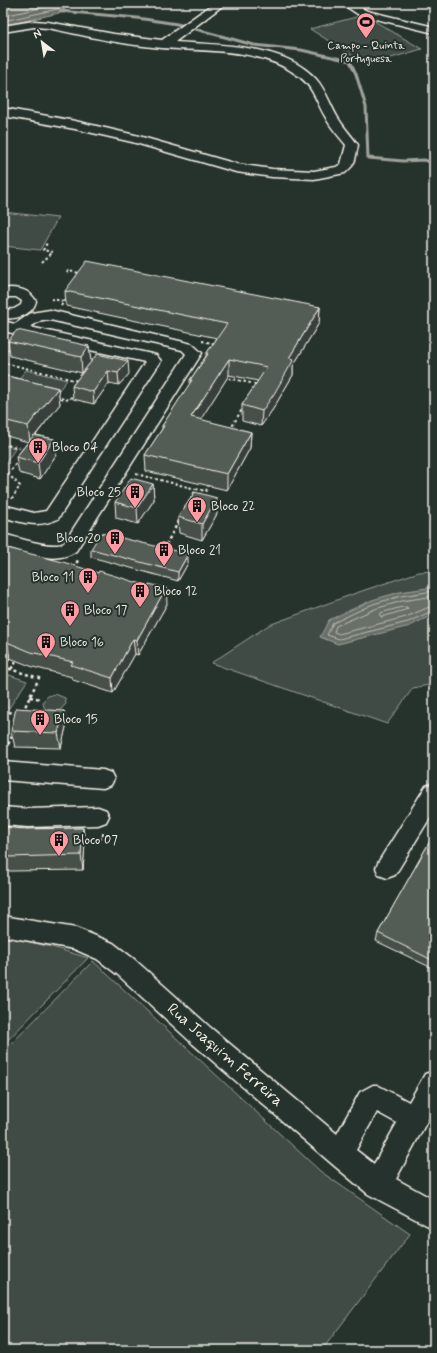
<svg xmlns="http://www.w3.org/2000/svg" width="437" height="1353" font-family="Mynerve,sans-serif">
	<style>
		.green { fill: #414b45; stroke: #9a9e96 }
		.water { fill: #676f68; stroke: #9fa39b }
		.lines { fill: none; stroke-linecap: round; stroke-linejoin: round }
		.shore { stroke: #bcbdb5; stroke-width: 1 }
		.stream { stroke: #9fa39b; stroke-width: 3 }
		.minor-casing { stroke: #f4f1e8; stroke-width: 3 }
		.path-far1 { stroke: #f4f1e8; stroke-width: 2; stroke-dasharray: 2.5 2.5; stroke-linecap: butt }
		.path { stroke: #f4f1e8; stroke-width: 2.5; stroke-dasharray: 3 3; stroke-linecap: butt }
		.minor { fill: #26332d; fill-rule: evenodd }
		.wall { fill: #474f49; stroke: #f4f1e8 }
		.shaded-wall { fill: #39403c; stroke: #f4f1e8 }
		.building { fill: #525c55; stroke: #f4f1e8 }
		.labels { text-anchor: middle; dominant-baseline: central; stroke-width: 4; stroke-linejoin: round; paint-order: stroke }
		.far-poi-label { font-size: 11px; fill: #f4f1e8; stroke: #26332d }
		.poi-label { font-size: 13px; fill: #f4f1e8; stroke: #26332d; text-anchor: start }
		.near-street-label { font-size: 16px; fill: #f4f1e8; stroke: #26332d }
	</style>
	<rect width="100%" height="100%" fill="#26332d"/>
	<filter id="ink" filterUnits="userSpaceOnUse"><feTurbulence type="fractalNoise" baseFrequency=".025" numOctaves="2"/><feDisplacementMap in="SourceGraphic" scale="8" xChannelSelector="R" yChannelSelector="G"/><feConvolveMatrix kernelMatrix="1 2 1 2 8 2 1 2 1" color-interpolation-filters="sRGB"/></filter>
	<g filter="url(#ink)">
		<g class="green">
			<path d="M364,15L422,49L367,65L310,29Z"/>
			<path d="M3,212L58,218L40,250L3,246Z"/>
			<path d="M26,370L67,380L55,395L14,385Z"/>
			<path d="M3,445L16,448L3,466Z"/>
			<path d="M434,571V684L413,688L387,724L211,663L269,625L356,593L419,572Z"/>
			<path d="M3,673L27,681L9,708L3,706Z"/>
			<path d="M55,694L65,698L66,704L59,711H48L44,707L43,701L48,696Z"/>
			<path d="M3,936L52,947L88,958L3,1045Z"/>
			<path d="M93,961L320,1171L410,1234L322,1350H3V1052Z"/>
		</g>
		<g class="water">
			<path d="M3,3H22L26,5L71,3L63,9L67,11L65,13H59L7,25H3Z"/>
			<path d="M434,587V614L410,626L338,644L320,637L329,620L372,600L400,592Z"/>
		</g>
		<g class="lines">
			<g class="shore">
				<path d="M3,16L55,5L57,3"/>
				<path d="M3,21L58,9L64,3"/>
				<path d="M434,591L401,596L373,604L333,623L327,635L339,639L408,622L434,610"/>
				<path d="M434,596L402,601L375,609L336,626L334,632L339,634L406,617L434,605"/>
				<path d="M403,607H407L408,609L382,617L380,616L381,613Z"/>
			</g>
			<path class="stream" d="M60,11L137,18L177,24L254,45L301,50L350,61L356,74L366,107L368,158L403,161L424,160L434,163"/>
			<defs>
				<g id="minor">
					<path d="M214,3H226L175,42C219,45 284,44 316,79C326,90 330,105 338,118C344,128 352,136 358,145L355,160L352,166L345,173L314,179L272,177L236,172L132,142L75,129L3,116V108L75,121L135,135L237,164L272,169L314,171L336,167L341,164L346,145C339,136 331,128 326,118C317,104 314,88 300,77C262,47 208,52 162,48C124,45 85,36 48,28L34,27L3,32V26L34,21L48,22L114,34L162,40Z"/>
					<path d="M341,3H354L367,11L434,27V33L359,15Z"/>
					<path d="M10,288C22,288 30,291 36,301C33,315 16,320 3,318V310L14,309L21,305L22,301L16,297H3V289Z"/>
					<path d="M50,310L192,344L202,353L76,551C55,566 26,552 3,546V534C17,537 52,550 64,543L186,354L182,350L50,320H42L30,327L156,355L161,361L58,519C39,528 22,523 3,517V505L34,513L46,511L145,362L3,331V321L15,324L31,313Z"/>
					<path d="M3,762L103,770L111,773L114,779L111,785L103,788L3,780Z"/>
					<path d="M434,783V811L395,875L387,878L379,875L376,868L379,861L426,786Z"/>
					<path d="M3,807L28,809L98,807L106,810L109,816L106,822L98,825L28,827L3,825Z"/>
					<path d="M3,916L76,928L113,943L134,959L211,1028L337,1134L360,1092L373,1085H377L409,1102L425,1074L434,1071V1108L396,1179L434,1200V1229L368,1194L331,1163L193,1044L118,975L97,959L74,949L3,936ZM377,1112L397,1123L374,1164L356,1150Z"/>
				</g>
			</defs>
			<use href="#minor" class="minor-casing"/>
			<g class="path-far1">
				<path d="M42,262L53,252L43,250L47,243"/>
				<path d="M67,273L68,271L80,273"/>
				<path d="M51,299L64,301"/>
				<path d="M61,306L67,297"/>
				<path d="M202,341L216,344"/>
				<path d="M5,363L3,357L11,346"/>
				<path d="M3,366L5,363L78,381"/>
				<path d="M224,377L259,385"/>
				<path d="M56,397L69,400L75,392"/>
				<path d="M230,430L241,411L244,412"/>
				<path d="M3,444L25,449"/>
				<path d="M3,472L8,474L20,486L11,500"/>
				<path d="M8,474L19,460"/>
				<path d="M136,474L196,489L189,502"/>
				<path d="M196,489L206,491L208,486"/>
			</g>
			<g class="path">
				<path d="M163,550L180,519"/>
				<path d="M73,568L79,559"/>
				<path d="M3,667L39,678L23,711"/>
				<path d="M11,669L19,658"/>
				<path d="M30,697L41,699"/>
				<path d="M3,710L18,715"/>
				<path d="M3,755L14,732"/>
				<path d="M81,839H102L104,831"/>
			</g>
			<use href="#minor" class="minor"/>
		</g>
		<g class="wall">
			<path d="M65,291L320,307L319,323L293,366V375L273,409L261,426L242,421V405L258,381L229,375L200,420L251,432L250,448L227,490L146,471L145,455L162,429V426L190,384V380L206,356V354L217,338L66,306Z"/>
			<path d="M8,341L89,346L91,362L82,373L10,356Z"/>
			<path d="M97,354L129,374L119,385L109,383L94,404L73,399L72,386Z"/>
			<path d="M3,375L58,388L60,404L36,435L54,439L56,455L40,479L19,473L16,457L28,442L3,435Z"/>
			<path d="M153,484L154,500L138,524L116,518L115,502Z"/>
			<path d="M217,514L202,540L179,533L178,517Z"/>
			<path d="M3,547L167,604L138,655L135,654L113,693L73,680L72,677L33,667L10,658L9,660L3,658Z"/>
			<path d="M91,549L188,563L178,581L91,557Z"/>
			<path d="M64,711L66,727L61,748L15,747L11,731Z"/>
			<path d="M3,827L24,829L83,828L85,843L83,870L11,871L3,870Z"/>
			<path d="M434,834V969L376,941L378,933Z"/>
		</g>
		<g class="shaded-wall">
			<path d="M320,307L319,323L293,366V375L273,409L261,426L262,411L289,358Z"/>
			<path d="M89,346L91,362L82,373L81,357Z"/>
			<path d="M229,359V375L192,433L191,417Z"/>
			<path d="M128,361L129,374L119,385L118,373Z"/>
			<path d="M108,371L109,383L94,404L93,392Z"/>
			<path d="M58,388L60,404L30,442L28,426Z"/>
			<path d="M251,432L250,448L227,490V474Z"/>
			<path d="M54,439L56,455L40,479L38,463Z"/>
			<path d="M3,463L5,478L3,480Z"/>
			<path d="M153,484L154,500L138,524L137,508Z"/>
			<path d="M217,498V514L202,540V524Z"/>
			<path d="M188,554V563L178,581V572Z"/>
			<path d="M166,588L167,604L138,655L137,640Z"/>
			<path d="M133,639L135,654L113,693L112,678Z"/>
			<path d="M7,642L10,658L9,660L6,644Z"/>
			<path d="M3,708L5,720L3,725Z"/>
			<path d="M64,711L66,727L61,748L58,733Z"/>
			<path d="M83,828L85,843L83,870L81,855Z"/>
		</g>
		<g class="building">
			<path d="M87,261L320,307L289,358L294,359L274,394L262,411L242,405L267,367L229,359L191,417L251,432L227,474L145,455L164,426H162L192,380H190L208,354H206L227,324L65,291Z"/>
			<path d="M17,330L89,346L81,357L8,341Z"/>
			<path d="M97,354L128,361L118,373L108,371L93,392L72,386Z"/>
			<path d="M3,375L58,388L28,426L3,420Z"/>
			<path d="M34,435L54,439L38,463L16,457Z"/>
			<path d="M131,478L153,484L137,508L115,502Z"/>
			<path d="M195,492L217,498L202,524L178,517Z"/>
			<path d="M101,533L188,554L178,572L91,549Z"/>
			<path d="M3,547L63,562L98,573L99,571L148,586L149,584L166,588L137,640L133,639L112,678L71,665L73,662L31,652L7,642L6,644L3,643Z"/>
			<path d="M16,708L64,711L58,733L11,731Z"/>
			<path d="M3,827L24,829L83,828L81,855L8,857L3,856Z"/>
			<path d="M434,834V961L378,933Z"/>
		</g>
	</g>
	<defs>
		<symbol id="stadium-pin" viewBox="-11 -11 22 30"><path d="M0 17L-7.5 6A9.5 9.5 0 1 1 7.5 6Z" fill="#ff9aa2" stroke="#26332d"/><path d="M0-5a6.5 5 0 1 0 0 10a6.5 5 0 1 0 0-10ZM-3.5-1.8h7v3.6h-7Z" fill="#111"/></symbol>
		<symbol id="building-pin" viewBox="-11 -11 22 30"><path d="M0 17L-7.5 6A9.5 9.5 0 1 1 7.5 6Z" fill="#ff9aa2" stroke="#26332d"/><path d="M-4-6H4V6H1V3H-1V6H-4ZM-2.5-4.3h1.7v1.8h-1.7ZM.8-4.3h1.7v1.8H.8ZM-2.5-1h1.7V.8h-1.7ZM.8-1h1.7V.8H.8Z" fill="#111"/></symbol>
	</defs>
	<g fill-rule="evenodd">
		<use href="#stadium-pin" x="355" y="11" width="22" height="30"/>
		<use href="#building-pin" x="27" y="436" width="22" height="30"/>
		<use href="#building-pin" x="124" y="481" width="22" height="30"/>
		<use href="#building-pin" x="186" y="495" width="22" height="30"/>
		<use href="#building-pin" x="104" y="527" width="22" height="30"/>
		<use href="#building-pin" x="153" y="539" width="22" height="30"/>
		<use href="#building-pin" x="77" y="566" width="22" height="30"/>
		<use href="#building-pin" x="129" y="580" width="22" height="30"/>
		<use href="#building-pin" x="59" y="599" width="22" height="30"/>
		<use href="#building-pin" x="35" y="631" width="22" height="30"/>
		<use href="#building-pin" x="29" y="708" width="22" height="30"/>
		<use href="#building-pin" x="48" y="829" width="22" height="30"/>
	</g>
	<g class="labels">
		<g class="far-poi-label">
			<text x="366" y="46">Campo - Quinta<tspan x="366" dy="13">Portuguesa</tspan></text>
		</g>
		<g class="poi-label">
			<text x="52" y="447">Bloco 04</text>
			<text x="121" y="492" text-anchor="end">Bloco 25</text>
			<text x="211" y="506">Bloco 22</text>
			<text x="101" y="538" text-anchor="end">Bloco 20</text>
			<text x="178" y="550">Bloco 21</text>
			<text x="74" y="577" text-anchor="end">Bloco 11</text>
			<text x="154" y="591">Bloco 12</text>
			<text x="84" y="610">Bloco 17</text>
			<text x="60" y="642">Bloco 16</text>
			<text x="54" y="719">Bloco 15</text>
			<text x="73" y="840">Bloco 07</text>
		</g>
		<g class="near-street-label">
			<text transform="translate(225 1055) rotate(41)">Rua Joaquim Ferreira</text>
		</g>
	</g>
	<rect width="437" height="1353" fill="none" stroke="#26332d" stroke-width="16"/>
	<rect x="8" y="8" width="421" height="1337" fill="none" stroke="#f4f1e8" stroke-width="1.5" filter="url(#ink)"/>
	<g transform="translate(42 42) rotate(329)" stroke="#26332d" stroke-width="3" paint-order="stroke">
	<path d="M0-3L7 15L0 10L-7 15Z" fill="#f4f1e8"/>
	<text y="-6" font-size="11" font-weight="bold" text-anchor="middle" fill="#f4f1e8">N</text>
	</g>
</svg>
